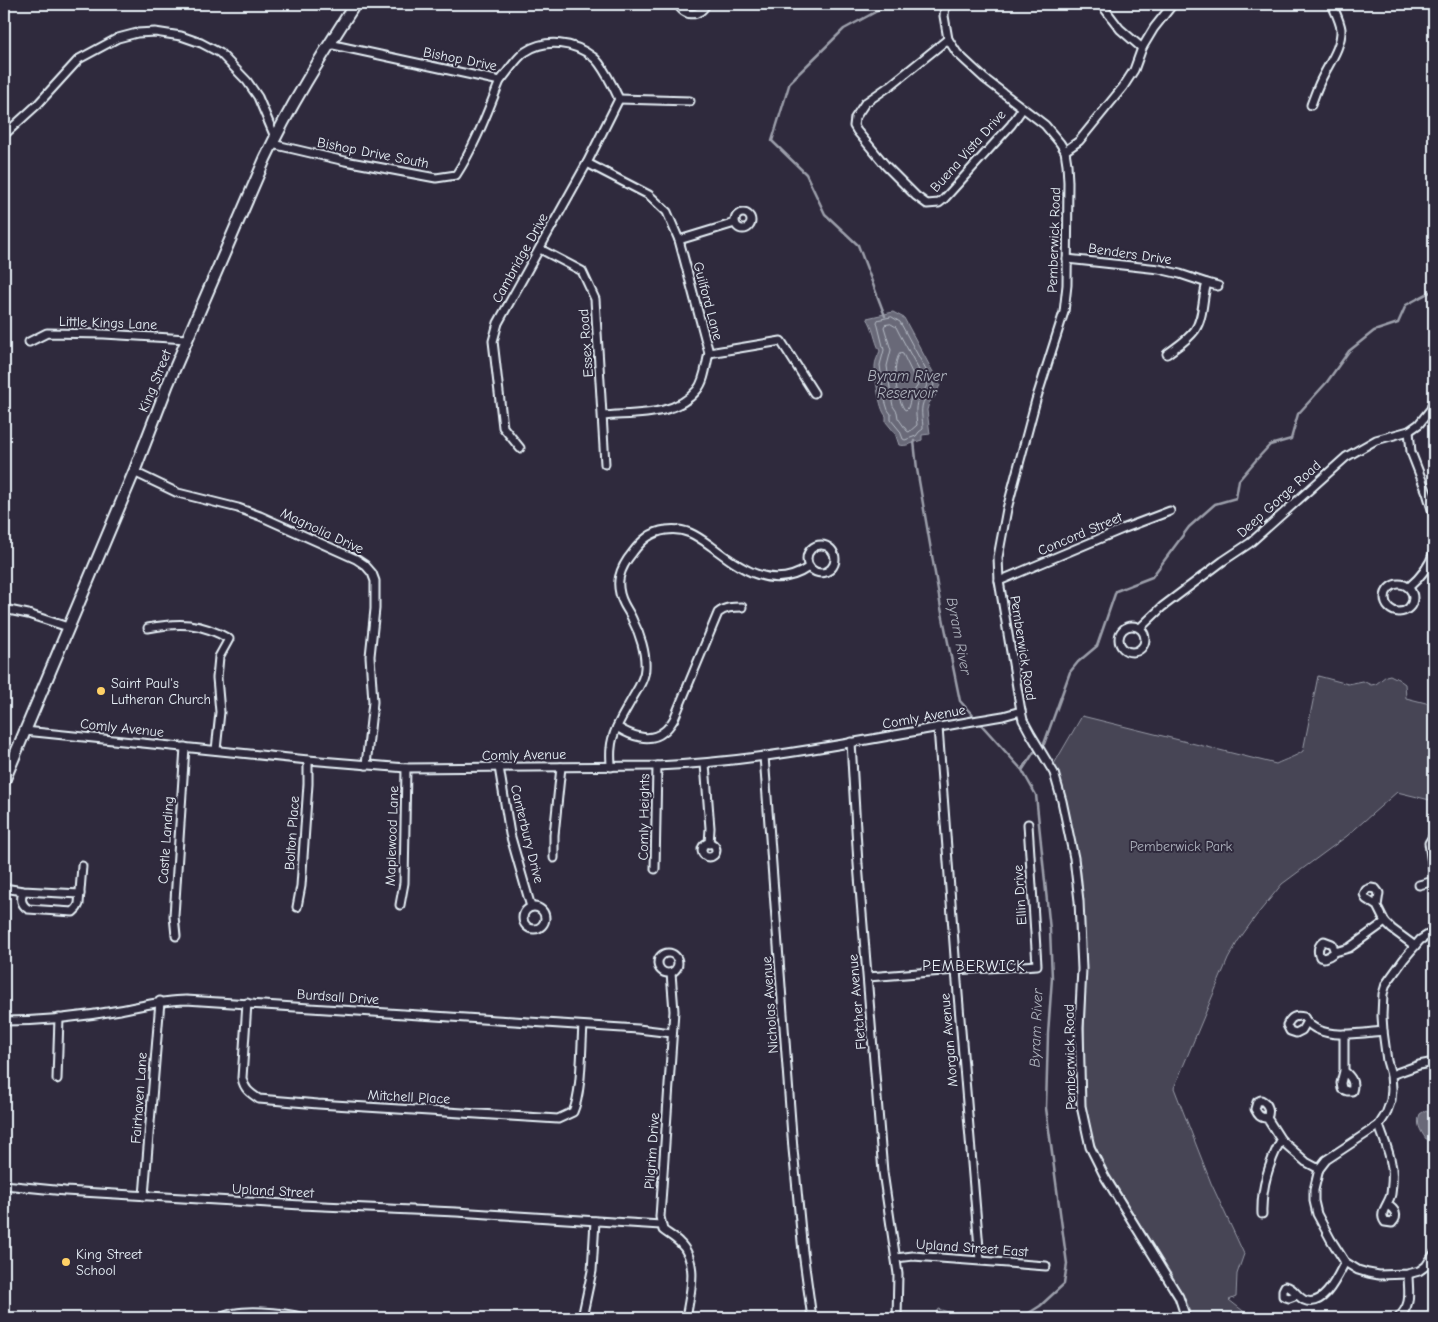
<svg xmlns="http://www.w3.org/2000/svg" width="1438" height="1322" font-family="'Comic Neue',sans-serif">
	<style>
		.green { fill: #464455; stroke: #979aa6 }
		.water { fill: #696978; stroke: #9c9fab }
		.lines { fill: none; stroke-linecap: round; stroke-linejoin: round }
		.shore { stroke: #b5bbc5; stroke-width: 1 }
		.stream { stroke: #9c9fab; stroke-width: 2.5 }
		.minor-casing { stroke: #e8f1f8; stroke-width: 11 }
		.secondary-casing { stroke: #e8f1f8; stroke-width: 14 }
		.minor { stroke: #2f2a3d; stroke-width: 7 }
		.secondary { stroke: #2f2a3d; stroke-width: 10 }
		.poi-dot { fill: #ffd166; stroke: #2f2a3d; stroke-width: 2 }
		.labels { text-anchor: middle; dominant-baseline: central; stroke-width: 4; stroke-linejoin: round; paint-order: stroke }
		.street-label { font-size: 14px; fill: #e8f1f8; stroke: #2f2a3d }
		.poi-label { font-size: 14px; fill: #e8f1f8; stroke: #2f2a3d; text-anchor: start }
		.park-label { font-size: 14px; fill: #afb4bf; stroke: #2f2a3d }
		.water-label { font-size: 15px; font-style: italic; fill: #afb4be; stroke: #2f2a3d }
		.neighbourhood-label { font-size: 15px; letter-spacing: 1px; fill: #e8f1f8; stroke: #2f2a3d }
	</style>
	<rect width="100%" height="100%" fill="#2f2a3d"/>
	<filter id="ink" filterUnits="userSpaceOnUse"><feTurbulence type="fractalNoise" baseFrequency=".02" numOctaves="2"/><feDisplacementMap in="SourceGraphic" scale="10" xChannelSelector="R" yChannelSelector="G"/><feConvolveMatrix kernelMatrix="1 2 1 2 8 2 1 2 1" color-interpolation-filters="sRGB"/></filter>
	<g filter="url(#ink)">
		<g class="green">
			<path d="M1390,675L1398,679L1405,684L1406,698L1434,705V801L1397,792L1347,836L1282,884L1256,916L1238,941L1228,959L1174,1088L1211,1183L1244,1254L1237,1274L1236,1297L1229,1300L1252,1318H1191L1188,1305L1173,1277L1103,1164L1090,1133L1086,1112L1085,1091L1084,1045L1086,957L1082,880L1080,865L1060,782L1054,764L1082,716L1276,764C1284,760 1297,756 1303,751L1318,676L1348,684L1363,681L1371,685L1376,684L1386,676Z"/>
			<path d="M938,1309L966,1317L977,1318H933Z"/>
		</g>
		<g class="water">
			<path d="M893,312L904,318L940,385L935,396L929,403L927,410L930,434L922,435V440C914,442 907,447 899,445L895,433L886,422V416C879,409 875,376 875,366C875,361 878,356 880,351C874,340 874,328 867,318Z"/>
			<path d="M1426,1110C1437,1115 1438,1133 1428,1139H1426C1420,1130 1416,1124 1420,1114Z"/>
		</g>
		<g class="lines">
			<g class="shore">
				<path d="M892,317L900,322L934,385C932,391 928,394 925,399C919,408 923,419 923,429L919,432L916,436L905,440L903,439L900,431L891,420V414L888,410L884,397L880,365L884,350L877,322L878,320Z"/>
				<path d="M891,324L896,327L899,333L927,385C925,390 923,392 920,396C914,405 916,415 917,425L909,432L907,431L898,418L897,412L893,406L891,396L887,366L891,350L884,327L885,325Z"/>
				<path d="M900,353L903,354L918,385L912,394L908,408L906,410L904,409C896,395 891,366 900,353Z"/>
			</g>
			<g class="stream">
				<path d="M885,316L858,245L825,214L806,174L772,141L790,82L844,29L890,4"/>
				<path d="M914,441L917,469L941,608L960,701L1022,770L1036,795L1050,930L1052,978L1048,1034L1046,1108L1067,1264L1064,1284L1040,1306L1021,1318"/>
				<path d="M1044,744L1070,672L1078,662L1097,646L1116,591L1152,577L1189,527L1215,504L1236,498L1239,480L1257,459L1270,445L1291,439L1298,414L1327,382L1349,351L1374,331L1398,323L1406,305L1434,290"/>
				<path d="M1023,769L1034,752"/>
			</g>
			<defs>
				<g id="minor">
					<path d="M678,4C684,17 700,17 706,4"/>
					<path d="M945,4L944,16L948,39L957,53L985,79L1045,125L1060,143L1065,151L1067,164L1068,182L1067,285L1064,312L1036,400L1007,509L998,557L999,581L1021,711L1023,720L1030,733L1054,773L1062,801L1074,858L1079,901L1082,969L1079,1028L1081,1106L1090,1147L1105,1177L1179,1297L1186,1318"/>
					<path d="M1101,4L1120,29L1142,48"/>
					<path d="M948,39L891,85L865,103L855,118L854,126L857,131L886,166L916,196L927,204L939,203L944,199L1011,125L1023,108"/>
					<path d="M329,44L500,81C507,73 517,57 525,52C546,38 574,42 593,57C601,62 615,90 619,99L587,163L498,323L493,341L503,427L520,448"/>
					<path d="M619,99L690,101"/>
					<path d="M1311,105C1314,97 1317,88 1321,80C1328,65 1342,47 1341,29C1340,21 1335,12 1332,4"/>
					<path d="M4,135L38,104L79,59L118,38L137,33L155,32L181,36L201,43L220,53L247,81L258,97L275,137"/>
					<path d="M272,144L345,161L436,178L456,175C475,146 487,113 500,81"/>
					<path d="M1065,151L1079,141L1123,87L1134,70L1142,48L1154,28L1173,4"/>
					<path d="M587,163L649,195L667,212L679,240L709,353C706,364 705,381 697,390C675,417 635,413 603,416"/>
					<circle cx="743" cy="221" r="8"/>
					<path d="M679,240L735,223"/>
					<path d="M540,249L582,271L595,299L605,464"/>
					<path d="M1067,259L1159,269L1180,274L1207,283L1218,286"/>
					<path d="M29,342L47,333L104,334L187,339"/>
					<path d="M709,353L781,341L814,393"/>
					<path d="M1167,354C1176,347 1188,340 1195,330C1204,317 1202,298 1207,283"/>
					<path d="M1409,431L1411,452L1427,493L1434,516"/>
					<path d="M134,472L178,493L238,508L260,516L356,559L365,565L372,573L375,581V609L370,656L373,702L366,765"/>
					<circle cx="821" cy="559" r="14"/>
					<path d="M999,581L1125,528L1170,511"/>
					<circle cx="1399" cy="598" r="14"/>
					<path d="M1409,587C1421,577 1429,567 1434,552"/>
					<path d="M4,609L28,614L68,627"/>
					<circle cx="1132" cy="639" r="13"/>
					<path d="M148,628C179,622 200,622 229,639L219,657L217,678L220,712L216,750"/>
					<path d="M1140,628L1162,607L1223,561L1250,543L1346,457L1376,440L1409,431L1419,424L1431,409L1434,398"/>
					<path d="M617,727C631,736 650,743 663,732C668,729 671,724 674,719L718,613C725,607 733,607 742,607"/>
					<path d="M938,727L956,970L980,1260"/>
					<path d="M25,731L308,760L406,768L657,766C773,761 888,735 1003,716L1021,711"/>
					<path d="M851,742L858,864L883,1172L898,1274L897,1318"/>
					<path d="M764,756L793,1149L803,1252L812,1318"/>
					<path d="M705,764L710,828L709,844"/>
					<path d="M499,767L510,834L531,907"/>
					<path d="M611,767C611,760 610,754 611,748C612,731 624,714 632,699C637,690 645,679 645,668C646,653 640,634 633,621C631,615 627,610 624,604C614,584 619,569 633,552C642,540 651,532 666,530C685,527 697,536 711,546C741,569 773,592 809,567"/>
					<path d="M1434,837L1432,838L1429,843L1434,878"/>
					<circle cx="709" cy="850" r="7"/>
					<path d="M554,858V835L561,767"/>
					<path d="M655,869L657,766"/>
					<path d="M1419,885L1434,881"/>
					<path d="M4,888L23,891L80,894"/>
					<path d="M23,891C21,898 20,904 28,909L73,912L77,908L79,904L82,866"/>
					<path d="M400,905L404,883L406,768"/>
					<circle cx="534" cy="918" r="11"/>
					<path d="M297,907L301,886L308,784V760"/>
					<path d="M1385,922L1392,929L1415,946"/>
					<path d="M1434,931L1420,940L1404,959L1386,984L1383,994L1382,1016L1383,1031L1387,1061L1391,1075L1392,1089L1391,1100L1386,1114L1379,1125L1326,1160L1319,1169L1314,1190V1201L1317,1214L1331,1240L1345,1262L1358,1270L1368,1273L1379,1275L1408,1274L1419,1271L1426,1266L1434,1254"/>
					<path d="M176,936L174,916L185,747"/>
					<path d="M1335,952L1332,944L1324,941C1318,945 1317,951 1320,957L1324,958L1329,956L1335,952L1349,948L1385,922L1377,906L1379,893L1376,889L1371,888L1366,890L1364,894L1366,899L1377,906"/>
					<circle cx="668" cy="963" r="10"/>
					<path d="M671,973L674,1011L660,1217L663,1230C668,1234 674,1237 679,1242C700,1261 690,1294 686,1318"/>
					<path d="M868,977L956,970L1037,965L1028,824"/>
					<path d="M247,1003L242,1078C244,1089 250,1093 259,1099L318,1104L558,1119L573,1112C582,1092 581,1050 583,1026"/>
					<path d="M4,1021C43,1021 82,1017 120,1010C142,1006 163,1000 186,1000L638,1029L672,1033"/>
					<path d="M1306,1023L1302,1030L1296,1033L1290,1031L1287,1025C1291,1017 1295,1015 1304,1017C1317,1042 1360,1033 1383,1031"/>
					<path d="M1344,1071C1351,1077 1355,1082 1352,1091H1347L1342,1089L1341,1083L1344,1071V1034"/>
					<path d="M1391,1075L1419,1065L1434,1062"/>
					<path d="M57,1079L59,1018"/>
					<path d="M1267,1118C1260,1118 1258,1115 1255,1109L1257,1102L1261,1100C1269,1104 1270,1111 1267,1118L1281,1140L1306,1162L1319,1169"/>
					<path d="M1379,1125C1383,1138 1389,1150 1391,1163C1394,1173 1392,1184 1391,1194C1389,1204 1378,1213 1385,1222L1392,1223C1399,1216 1395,1209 1387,1205"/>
					<path d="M4,1185L65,1191L301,1205L456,1212L661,1225"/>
					<path d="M144,1196L160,1001"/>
					<path d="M1262,1214C1261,1188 1269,1163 1281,1140"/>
					<path d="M896,1258L913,1256L1046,1266"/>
					<path d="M1297,1295L1289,1298L1283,1296V1290L1285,1286C1294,1287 1296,1296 1304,1300C1324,1309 1338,1275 1345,1262"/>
					<path d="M221,1318C239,1307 285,1313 305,1318"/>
					<path d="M582,1318L592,1271L595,1221"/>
					<path d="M1398,1318C1413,1304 1408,1292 1408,1274"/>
				</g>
				<path id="secondary" d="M4,781L134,472L168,384L265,159C290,105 323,54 355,4"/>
			</defs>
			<use href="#minor" class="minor-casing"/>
			<use href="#secondary" class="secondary-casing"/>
			<use href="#minor" class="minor"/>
			<use href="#secondary" class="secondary"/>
		</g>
	</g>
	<g class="poi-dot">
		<circle cx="101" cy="691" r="5"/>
		<circle cx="66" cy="1262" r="5"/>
	</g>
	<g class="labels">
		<g class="street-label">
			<text transform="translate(460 59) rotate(11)">Bishop Drive</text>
			<text transform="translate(968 151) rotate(-48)">Buena Vista Drive</text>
			<text transform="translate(373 153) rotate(11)">Bishop Drive South</text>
			<text transform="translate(1054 240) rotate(-88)">Pemberwick Road</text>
			<text transform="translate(1130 254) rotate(8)">Benders Drive</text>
			<text transform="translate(520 258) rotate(-61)">Cambridge Drive</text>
			<text transform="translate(708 301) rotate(75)">Guilford Lane</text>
			<text transform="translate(108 323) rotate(2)">Little Kings Lane</text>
			<text transform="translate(586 343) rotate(-94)">Essex Road</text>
			<text transform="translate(155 381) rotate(-68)">King Street</text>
			<text transform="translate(1279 499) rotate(-42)">Deep Gorge Road</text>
			<text transform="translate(322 531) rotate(25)">Magnolia Drive</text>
			<text transform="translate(1080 534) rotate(-23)">Concord Street</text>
			<text transform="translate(1023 648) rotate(81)">Pemberwick Road</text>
			<text transform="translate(924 717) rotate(-10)">Comly Avenue</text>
			<text transform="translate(122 728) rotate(6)">Comly Avenue</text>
			<text transform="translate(524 755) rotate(-1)">Comly Avenue</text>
			<text transform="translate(644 817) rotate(-89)">Comly Heights</text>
			<text transform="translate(292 833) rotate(-86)">Bolton Place</text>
			<text transform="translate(527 834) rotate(76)">Canterbury Drive</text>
			<text transform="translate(392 836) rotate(-88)">Maplewood Lane</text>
			<text transform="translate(166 840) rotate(-86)">Castle Landing</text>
			<text transform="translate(1020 895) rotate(-94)">Ellin Drive</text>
			<text transform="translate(338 997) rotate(4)">Burdsall Drive</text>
			<text transform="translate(857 1002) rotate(-95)">Fletcher Avenue</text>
			<text transform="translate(770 1005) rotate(-94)">Nicholas Avenue</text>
			<text transform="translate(949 1040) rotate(-95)">Morgan Avenue</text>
			<text transform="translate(1070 1057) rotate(-91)">Pemberwick Road</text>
			<text transform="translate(409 1097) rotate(3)">Mitchell Place</text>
			<text transform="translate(139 1098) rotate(-86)">Fairhaven Lane</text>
			<text transform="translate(652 1151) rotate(-86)">Pilgrim Drive</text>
			<text transform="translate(273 1191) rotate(3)">Upland Street</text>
			<text transform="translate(972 1248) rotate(4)">Upland Street East</text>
		</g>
		<g class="poi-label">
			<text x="111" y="683">Saint Paul's<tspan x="111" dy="16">Lutheran Church</tspan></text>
			<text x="76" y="1254">King Street<tspan x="76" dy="16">School</tspan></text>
		</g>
		<g class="park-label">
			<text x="1181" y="846">Pemberwick Park</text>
		</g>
		<g class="water-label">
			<text x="907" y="376">Byram River<tspan x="907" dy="17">Reservoir</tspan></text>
			<text transform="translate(959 636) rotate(79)">Byram River</text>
			<text transform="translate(1036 1028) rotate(-88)">Byram River</text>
		</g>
		<g class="neighbourhood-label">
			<text x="974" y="966">PEMBERWICK</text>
		</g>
	</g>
	<rect width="1438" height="1322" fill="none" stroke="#2f2a3d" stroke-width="20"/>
	<rect x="10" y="10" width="1418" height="1302" fill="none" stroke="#e8f1f8" stroke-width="2" filter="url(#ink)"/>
</svg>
